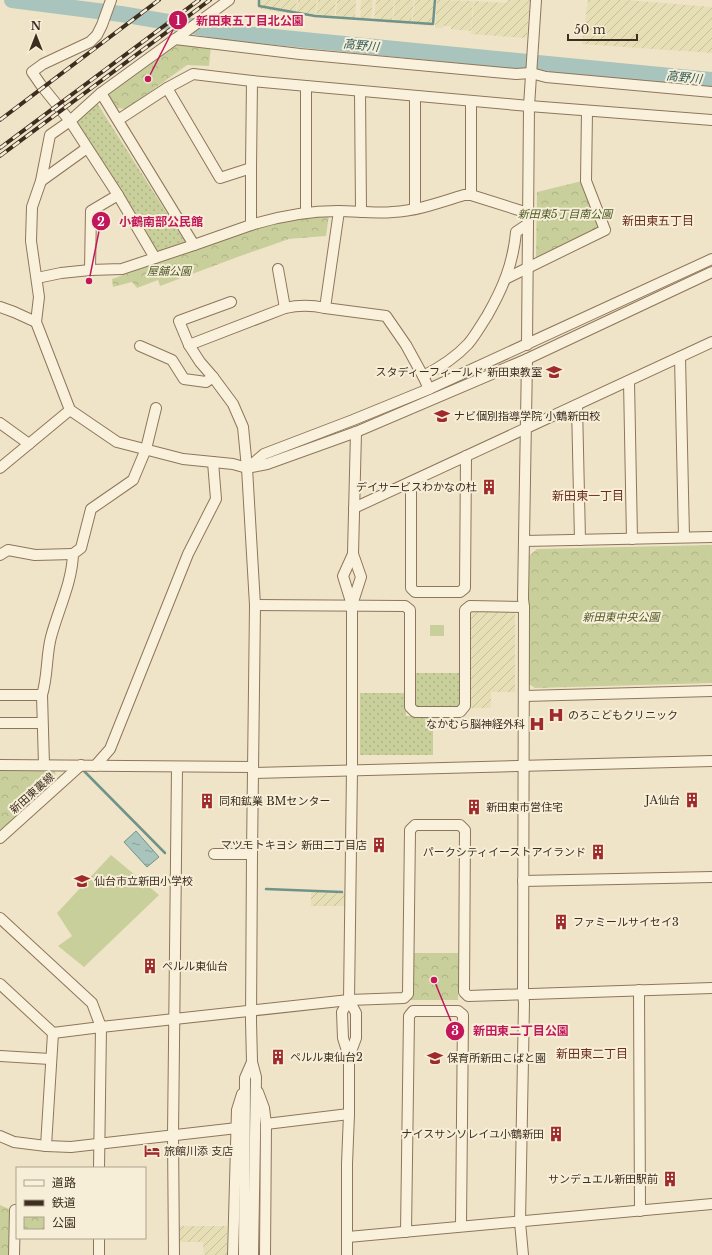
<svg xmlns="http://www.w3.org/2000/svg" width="712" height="1255" font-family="'Libre Baskerville','Noto Sans JP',serif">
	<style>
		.farmland { fill: url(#farmland-furrows) }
		.grass { fill: url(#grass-dots) }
		.park { fill: url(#park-crowns) }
		.garden { fill: #c9cf9b }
		.water { fill: url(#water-ripples); stroke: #6f938a }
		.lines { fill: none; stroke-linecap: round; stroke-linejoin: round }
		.stream { stroke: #6f938a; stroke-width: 2.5 }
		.river { stroke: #a9c4bc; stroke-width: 16 }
		.minor-casing { stroke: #8d765c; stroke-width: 12 }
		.minor { stroke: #faf1dc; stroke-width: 10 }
		.rail-casing { stroke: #3d2e20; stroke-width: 4 }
		.rail { stroke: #f7eed8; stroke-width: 2.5; stroke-dasharray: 8; stroke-linecap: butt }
		.labels { text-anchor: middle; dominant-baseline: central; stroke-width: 4; stroke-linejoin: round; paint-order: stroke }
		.park-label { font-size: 11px; font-style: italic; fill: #4d5a26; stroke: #f7eed8 }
		.poi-label { font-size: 11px; fill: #3d2e20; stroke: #f7eed8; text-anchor: start }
		.street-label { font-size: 11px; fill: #3d2e20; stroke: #f7eed8 }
		.water-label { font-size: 12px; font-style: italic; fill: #2f5d5a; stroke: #f7eed8 }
		.neighbourhood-label { font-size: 12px; fill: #6b2e1e; stroke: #f7eed8 }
		.leader { fill: none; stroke: #c2185b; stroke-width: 1.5 }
		.callout-dot { fill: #c2185b; stroke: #f7eed8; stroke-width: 1.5 }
		.mark-label { font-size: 12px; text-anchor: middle; font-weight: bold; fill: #fff }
		.callout-label { font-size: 12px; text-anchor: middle; font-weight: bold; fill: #c2185b; stroke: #f7eed8; stroke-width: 4; stroke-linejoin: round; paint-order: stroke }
	</style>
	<defs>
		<pattern id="farmland-furrows" width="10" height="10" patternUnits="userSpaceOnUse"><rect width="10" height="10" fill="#e6deb5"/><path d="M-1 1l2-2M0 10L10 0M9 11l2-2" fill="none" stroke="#c6bf9b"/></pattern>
		<pattern id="grass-dots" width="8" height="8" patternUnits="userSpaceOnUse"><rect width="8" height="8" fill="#c9cf9b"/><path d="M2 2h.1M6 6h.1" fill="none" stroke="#aeb285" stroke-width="1.8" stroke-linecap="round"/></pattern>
		<pattern id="park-crowns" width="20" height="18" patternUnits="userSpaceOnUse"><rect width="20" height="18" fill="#c9cf9b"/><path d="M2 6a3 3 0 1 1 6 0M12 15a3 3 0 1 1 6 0" fill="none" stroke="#aeb285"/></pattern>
		<pattern id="water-ripples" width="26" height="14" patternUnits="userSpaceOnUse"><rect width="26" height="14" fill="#a9c4bc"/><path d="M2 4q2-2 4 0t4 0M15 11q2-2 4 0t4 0" fill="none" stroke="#8ba098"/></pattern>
	</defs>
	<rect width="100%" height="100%" fill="#f0e4c8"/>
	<g class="farmland">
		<path d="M260,0H297L296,14L260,9Z"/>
		<path d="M298,0H317L315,16L297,14Z"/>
		<path d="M318,0H336L334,17L316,16Z"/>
		<path d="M337,0H356L355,19L336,17Z"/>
		<path d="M361,0H373L371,18H368L367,20H360Z"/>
		<path d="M376,0H394L392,23L374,21Z"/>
		<path d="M395,0H414L411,24L393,23Z"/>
		<path d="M415,0H434L432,26L412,24Z"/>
		<path d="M437,0L473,1L471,31L451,29V26H443L442,28H435Z"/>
		<path d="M508,0H530L527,35L525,38L471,34L474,1L507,3Z"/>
		<path d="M588,0H626L712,7V53L582,44Z"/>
		<path d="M475,610H512L515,614V692H491V708H469V615Z"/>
		<rect x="311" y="892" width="34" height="14"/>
		<path d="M177,1226H227V1255H204L203,1242H177Z"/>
	</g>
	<g class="grass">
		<path d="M97,103L185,242L157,253L76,121Z"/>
		<path d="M413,673H461V702L457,707L419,708L413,704Z"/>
		<path d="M360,693H406V716H433V755H360Z"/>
	</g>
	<g class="park">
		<path d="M176,42L211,46L209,66L187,65L126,109L117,108L108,96L111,91Z"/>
		<path d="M582,181L600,227L536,258L537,192Z"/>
		<path d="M329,215L326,236L289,239L243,255L160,286L158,280L137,288L132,282L113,287L112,279L251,230L301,218Z"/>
		<path d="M712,545V683L535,688L529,684V556L537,549Z"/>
		<path d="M0,770H55L56,780L1,832L0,830Z"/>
		<rect x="411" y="953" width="47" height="47"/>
		<path d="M0,1205L9,1209V1255H0Z"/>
	</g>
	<g class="garden">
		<rect x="430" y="625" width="14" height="11"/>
		<path d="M111,855L159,895L84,967L58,946L72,936L57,913Z"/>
	</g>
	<path class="water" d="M136,831L159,857L147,867L124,842Z"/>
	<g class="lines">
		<g class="stream">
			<path d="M259,0V6L315,16L433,24L435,0"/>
			<path d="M84,771L165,853"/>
			<path d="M266,889L342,892"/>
		</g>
		<path class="river" d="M12,0L121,14L233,33L712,80"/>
		<defs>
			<g id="minor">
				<path d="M111,0L102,25L97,35L90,42L43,64L32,72L41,85L70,121L50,135L41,181L32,207L31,241L39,297L36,322L70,410L117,442L183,459L233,464L247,468L267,464L356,432L527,359L712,272"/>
				<path d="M175,39L300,54L516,74L531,73L546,77L712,92"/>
				<path d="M252,81L529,106L712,120"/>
				<path d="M306,86V213"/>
				<path d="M167,88L220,178L251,168"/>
				<path d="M360,91L361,212"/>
				<path d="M101,93L194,245L251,225V168L252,81L193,74L167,88L118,120"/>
				<path d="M41,181L87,148"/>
				<path d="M118,195L155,258"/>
				<path d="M471,195V101"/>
				<path d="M415,209V96"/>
				<path d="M251,225C280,216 307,211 338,211C356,211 375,214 393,212C417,211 441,202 464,195H471L528,213"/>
				<path d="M278,269L285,308"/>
				<path d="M90,270L91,211L118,195L70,121L101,93L229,0"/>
				<path d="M37,278L61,273L90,270L122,269L194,245"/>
				<path d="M507,278L605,230L586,181L587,111"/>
				<path d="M231,302L179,321L189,345L200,362L213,377L233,404L243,427L247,468L255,605L252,854L251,1021L252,1062L256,1077L253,1255"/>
				<path d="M0,307L14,312L36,322"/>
				<path d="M325,308L386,316L406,345L423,376"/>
				<path d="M189,345L285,308C299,305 311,305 325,308L339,211"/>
				<path d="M527,345L529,106L536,0"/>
				<path d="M140,346L172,360L184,379L206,382L213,377"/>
				<path d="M680,357L684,537"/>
				<path d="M629,381L632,539"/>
				<path d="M429,389L423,376C439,368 455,358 468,344C475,336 481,325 487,316C503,288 513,264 516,232L528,224"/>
				<path d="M577,405L580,540"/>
				<path d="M0,423L29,444"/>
				<path d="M249,467L264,454L353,420L429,389L712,259"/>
				<path d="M0,468L70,410"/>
				<path d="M411,482V588L415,592H460L465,588L466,456"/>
				<path d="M354,508L712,342"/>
				<path d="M524,541L712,537"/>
				<path d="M0,555L8,550L35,555L73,554"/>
				<path d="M255,605L405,606L410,610V707L415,712H460L465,706V610L470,606L524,607"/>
				<path d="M352,605L343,576L353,554"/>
				<path d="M0,695H42"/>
				<path d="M524,696L712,691"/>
				<path d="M0,723H42"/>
				<path d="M0,765L253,767"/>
				<path d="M44,765L42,695C48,676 46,656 51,637C58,610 72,583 73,554L81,548L91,509L133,480L146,449L156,408"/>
				<path d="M95,766L110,749L188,554L216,499L213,462"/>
				<path d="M254,773L712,761"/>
				<path d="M0,838L81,765"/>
				<path d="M214,854H252"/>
				<path d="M523,881L712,877"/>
				<path d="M0,918L92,1003L101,1027L349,1000L404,998L408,994L410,830L415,825H460L465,830L464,992L468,996L712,988"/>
				<path d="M0,984L53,1033L101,1027L99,1168"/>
				<path d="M639,990L640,1211"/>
				<path d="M0,1056L50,1059"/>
				<path d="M349,1057L356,1038V1013L349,1000L352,770V605L361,577L353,554L356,432"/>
				<path d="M258,1092L264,1108L266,1124L265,1255"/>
				<path d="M266,1124L349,1114"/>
				<path d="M0,1136L14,1142L46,1146L71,1147L237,1128"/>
				<path d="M46,1146L53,1033"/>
				<path d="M406,1232L409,1016L413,1011H458L463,1015L461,1226"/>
				<path d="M348,1237L712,1204"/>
				<path d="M14,1255L15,1210H17"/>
				<path d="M99,1255V1238"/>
				<path d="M174,1255L173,1136L177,767"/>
				<path d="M233,1255L237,1110L242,1094"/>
				<path d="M244,1255L245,1078L252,1062"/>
				<path d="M347,1255V1164L349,1114V1057L343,1038L342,1012L349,1000"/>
				<path d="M523,1255L520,1222L524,1003L523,994L524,607L523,599L527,359"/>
			</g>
		</defs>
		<use href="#minor" class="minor-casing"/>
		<use href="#minor" class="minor"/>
		<defs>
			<g id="rail">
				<path d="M0,120L159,0"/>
				<path d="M0,148L199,0"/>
				<path d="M0,156L210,0"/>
			</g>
		</defs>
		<use href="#rail" class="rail-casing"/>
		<use href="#rail" class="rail"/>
	</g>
	<defs>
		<symbol id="school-bare" viewBox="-9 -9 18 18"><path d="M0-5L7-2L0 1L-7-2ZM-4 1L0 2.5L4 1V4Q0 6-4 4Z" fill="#9e2a2b" stroke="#f7eed8" stroke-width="2.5" paint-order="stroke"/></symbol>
		<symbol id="building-bare" viewBox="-9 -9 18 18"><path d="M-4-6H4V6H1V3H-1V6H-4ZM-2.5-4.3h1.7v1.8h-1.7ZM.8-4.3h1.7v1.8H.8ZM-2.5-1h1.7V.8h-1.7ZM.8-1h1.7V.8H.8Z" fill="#9e2a2b" stroke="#f7eed8" stroke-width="2.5" paint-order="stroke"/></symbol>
		<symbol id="hospital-bare" viewBox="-9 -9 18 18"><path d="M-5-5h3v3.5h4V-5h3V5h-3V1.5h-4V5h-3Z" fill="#9e2a2b" stroke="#f7eed8" stroke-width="2.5" paint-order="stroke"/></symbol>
		<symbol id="hotel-bare" viewBox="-9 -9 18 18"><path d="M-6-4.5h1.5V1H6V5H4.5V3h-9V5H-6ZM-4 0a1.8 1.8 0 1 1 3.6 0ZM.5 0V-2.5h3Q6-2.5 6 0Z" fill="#9e2a2b" stroke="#f7eed8" stroke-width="2.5" paint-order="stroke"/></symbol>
	</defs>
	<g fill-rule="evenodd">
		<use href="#school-bare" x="543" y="361" width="22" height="22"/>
		<use href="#school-bare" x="431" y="405" width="22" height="22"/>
		<use href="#building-bare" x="478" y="476" width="22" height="22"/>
		<use href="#hospital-bare" x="545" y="704" width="22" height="22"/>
		<use href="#hospital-bare" x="526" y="713" width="22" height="22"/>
		<use href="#building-bare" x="681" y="789" width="22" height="22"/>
		<use href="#building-bare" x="196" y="790" width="22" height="22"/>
		<use href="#building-bare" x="463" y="796" width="22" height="22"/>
		<use href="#building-bare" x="368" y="834" width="22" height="22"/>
		<use href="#building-bare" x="587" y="841" width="22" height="22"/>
		<use href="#school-bare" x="71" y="870" width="22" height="22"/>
		<use href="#building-bare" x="550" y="911" width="22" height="22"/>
		<use href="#building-bare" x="139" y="955" width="22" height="22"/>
		<use href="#building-bare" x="267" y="1046" width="22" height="22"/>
		<use href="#school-bare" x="424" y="1047" width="22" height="22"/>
		<use href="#building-bare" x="545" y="1123" width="22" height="22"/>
		<use href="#hotel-bare" x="141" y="1140" width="22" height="22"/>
		<use href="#building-bare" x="659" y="1168" width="22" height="22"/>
	</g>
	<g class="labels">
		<g class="park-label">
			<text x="565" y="214">新田東5丁目南公園</text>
			<text x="169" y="271">屋舗公園</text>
			<text x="621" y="617">新田東中央公園</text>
		</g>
		<g class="poi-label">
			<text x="542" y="372" text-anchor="end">スタディーフィールド 新田東教室</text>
			<text x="454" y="416">ナビ個別指導学院 小鶴新田校</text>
			<text x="477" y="487" text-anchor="end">デイサービスわかなの杜</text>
			<text x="568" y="715">のろこどもクリニック</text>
			<text x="525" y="724" text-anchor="end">なかむら脳神経外科</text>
			<text x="680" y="800" text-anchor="end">JA仙台</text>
			<text x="219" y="801">同和鉱業 BMセンター</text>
			<text x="486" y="807">新田東市営住宅</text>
			<text x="367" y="845" text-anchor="end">マツモトキヨシ 新田二丁目店</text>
			<text x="586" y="852" text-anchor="end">パークシティイーストアイランド</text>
			<text x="94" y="881">仙台市立新田小学校</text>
			<text x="573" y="922">ファミールサイセイ3</text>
			<text x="162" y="966">ペルル東仙台</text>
			<text x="290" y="1057">ペルル東仙台2</text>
			<text x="447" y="1058">保育所新田こばと園</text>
			<text x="544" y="1134" text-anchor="end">ナイスサンソレイユ小鶴新田</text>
			<text x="164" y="1151">旅館川添 支店</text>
			<text x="658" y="1179" text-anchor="end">サンデュエル新田駅前</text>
		</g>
		<g class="street-label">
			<text transform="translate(32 793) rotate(-42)">新田東裏線</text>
		</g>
		<g class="water-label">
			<text transform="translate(361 45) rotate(6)">高野川</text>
			<text transform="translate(684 77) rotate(6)">高野川</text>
		</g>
		<g class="neighbourhood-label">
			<text x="658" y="220">新田東五丁目</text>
			<text x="588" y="495">新田東一丁目</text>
			<text x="592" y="1053">新田東二丁目</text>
		</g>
	</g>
	<path class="leader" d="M148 79L178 20M89 281L101 221M434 980L455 1031"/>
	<g class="callout-dot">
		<circle cx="148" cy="79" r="4"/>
		<circle cx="89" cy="281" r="4"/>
		<circle cx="434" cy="980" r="4"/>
		<circle cx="178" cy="20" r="10"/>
		<circle cx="101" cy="221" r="10"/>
		<circle cx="455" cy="1031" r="10"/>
	</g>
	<g class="mark-label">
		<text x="178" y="25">1</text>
		<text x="101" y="226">2</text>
		<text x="455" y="1035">3</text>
	</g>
	<g class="callout-label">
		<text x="250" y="25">新田東五丁目北公園</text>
		<text x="161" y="226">小鶴南部公民館</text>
		<text x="521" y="1035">新田東二丁目公園</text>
	</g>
	<rect x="16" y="1167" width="130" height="72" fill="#f7eed8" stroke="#ada18e"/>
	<rect x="24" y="1180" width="20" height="6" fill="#faf1dc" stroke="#ada18e"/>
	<text x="52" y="1187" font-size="12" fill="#3d2e20">道路</text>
	<rect x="24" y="1200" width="20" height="6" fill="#3d2e20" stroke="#ada18e"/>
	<text x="52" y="1207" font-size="12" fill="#3d2e20">鉄道</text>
	<rect x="24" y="1217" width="20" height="12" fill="url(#park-crowns)" stroke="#ada18e"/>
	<text x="52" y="1227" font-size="12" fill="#3d2e20">公園</text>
	<g transform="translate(36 36)" stroke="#f7eed8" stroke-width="3" paint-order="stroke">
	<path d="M0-3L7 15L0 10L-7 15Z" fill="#3d2e20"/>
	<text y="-6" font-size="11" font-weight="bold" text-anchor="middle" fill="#3d2e20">N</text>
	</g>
	<path d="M568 34v6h69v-6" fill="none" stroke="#3d2e20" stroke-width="2"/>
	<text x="574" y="34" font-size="12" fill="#3d2e20" stroke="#f7eed8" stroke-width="3" paint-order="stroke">50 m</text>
</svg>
